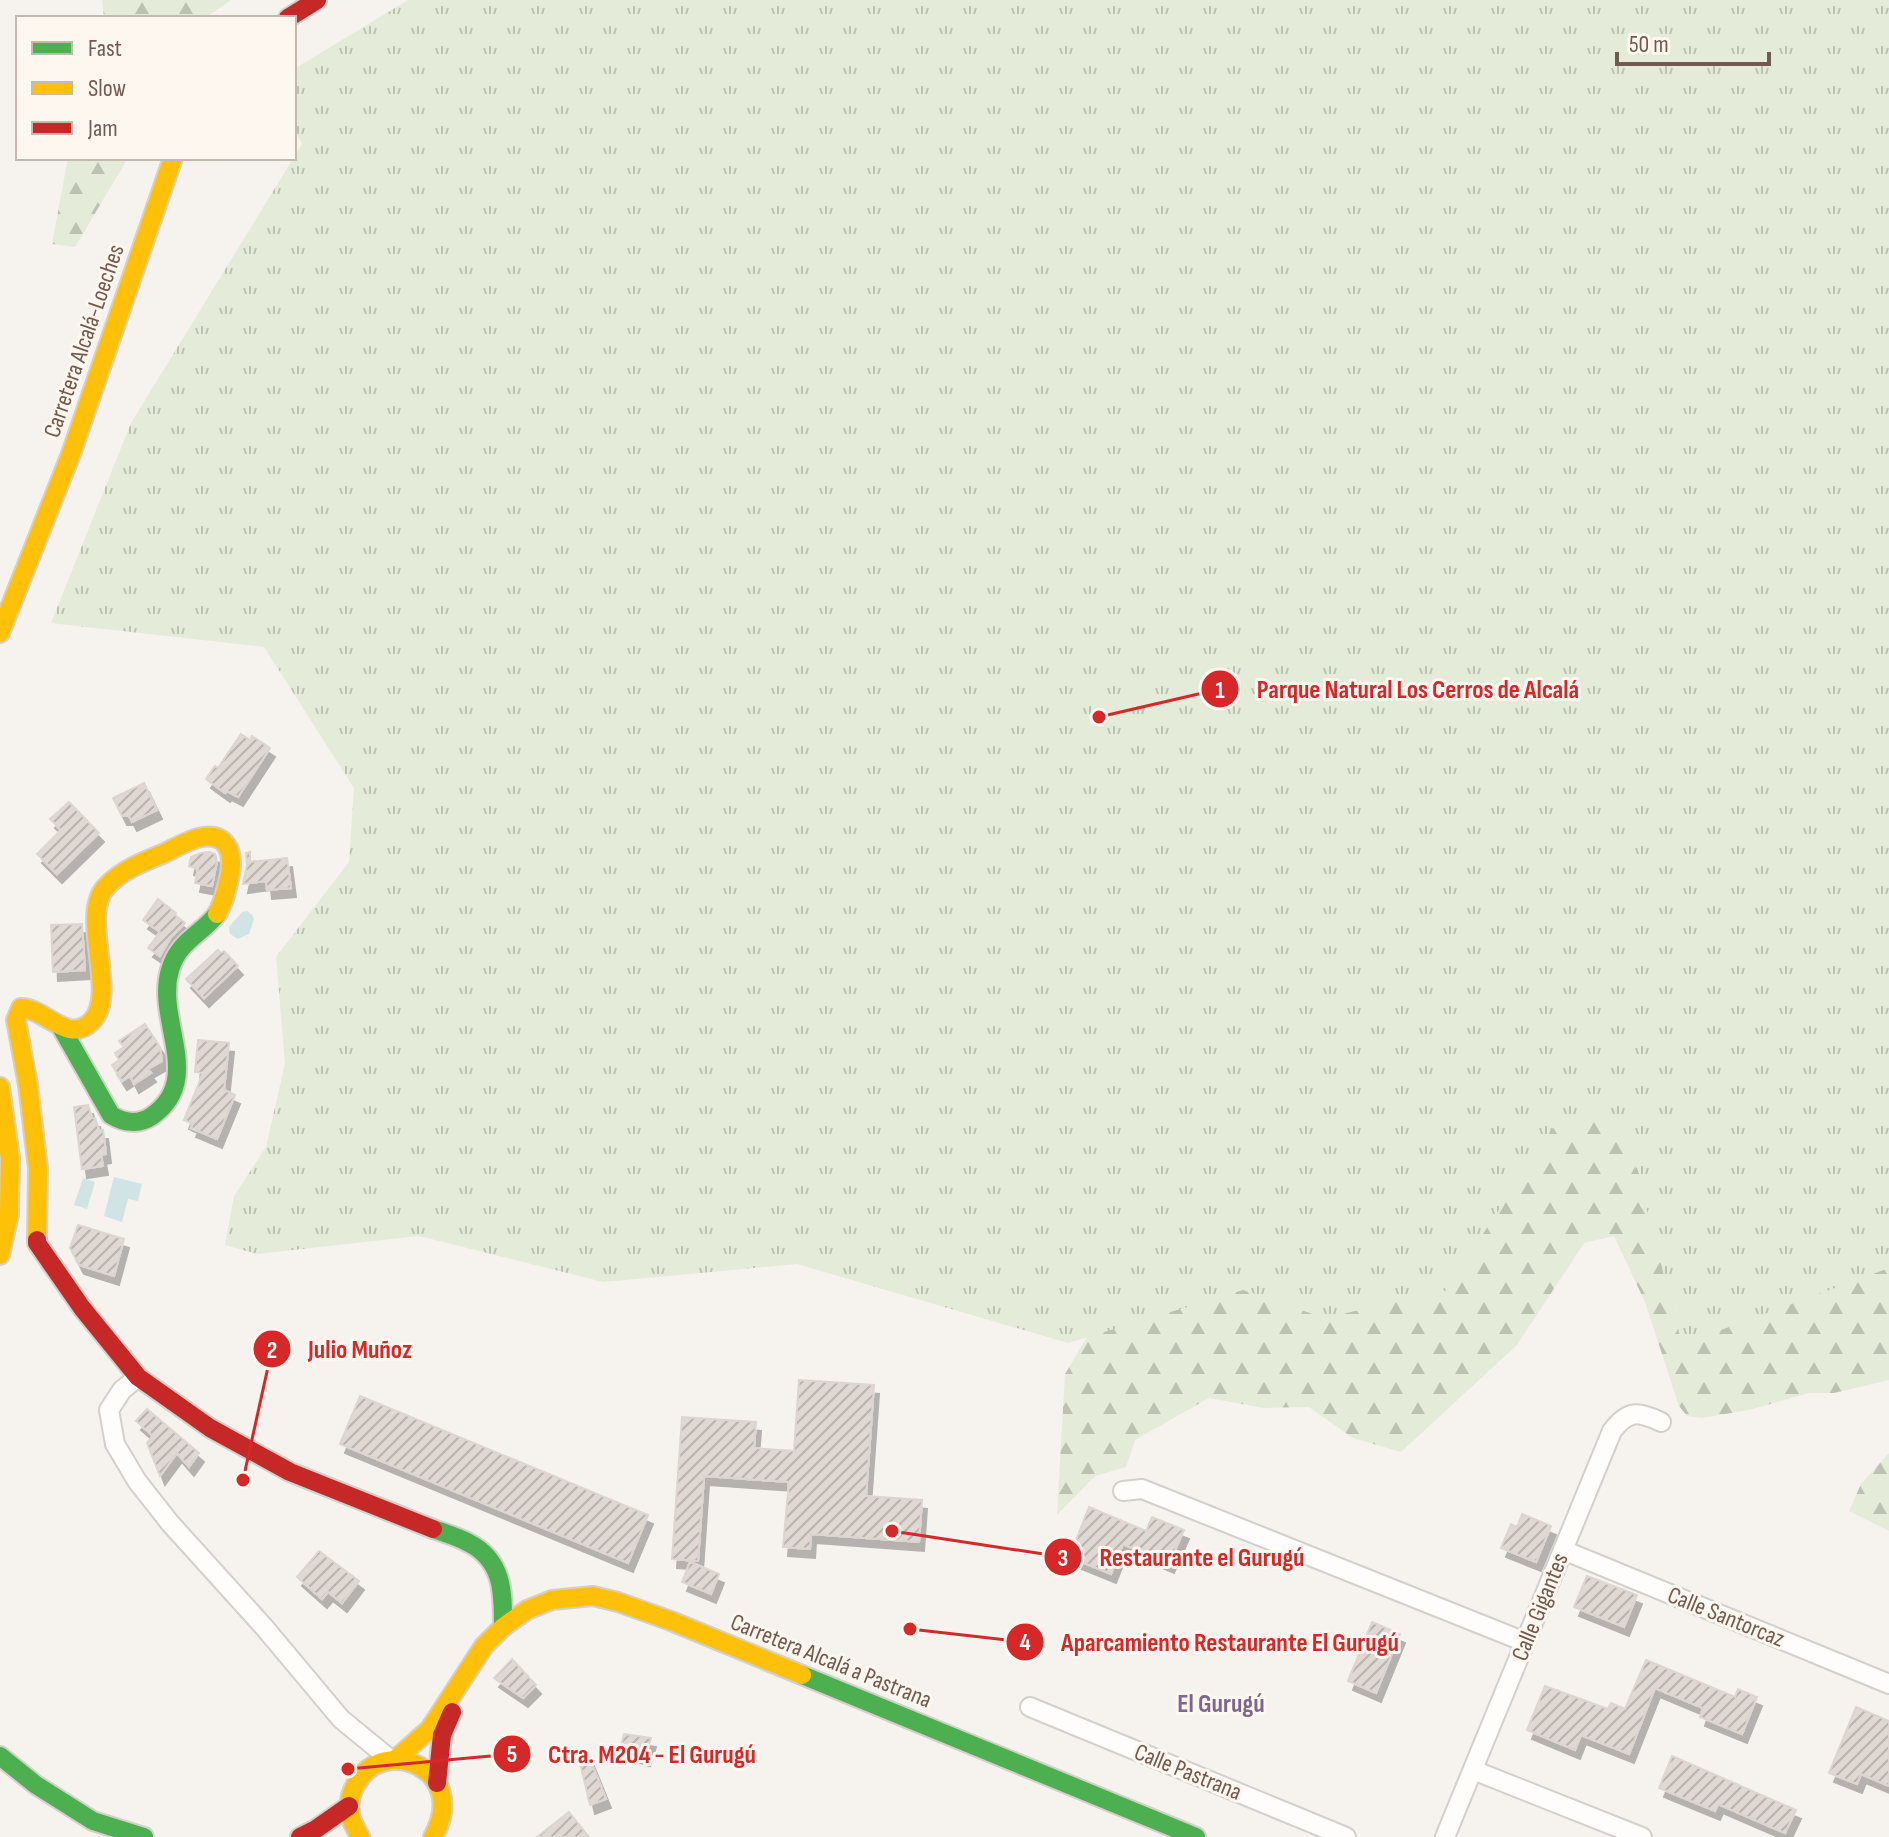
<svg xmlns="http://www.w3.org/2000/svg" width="1889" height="1837" font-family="'Sofia Sans Condensed',sans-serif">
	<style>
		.forest { fill: url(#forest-firs) }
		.park { fill: url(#park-tufts) }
		.water { fill: #d0e4e5 }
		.building { fill: url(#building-hatch); stroke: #ded5d0; stroke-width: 2; filter: url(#shadow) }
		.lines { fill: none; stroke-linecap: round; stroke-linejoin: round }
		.street-casing { stroke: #d5cfcb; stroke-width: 22 }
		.fast-casing { stroke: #d5cfca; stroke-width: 22 }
		.slow-casing { stroke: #d5cfca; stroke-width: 22 }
		.jam-casing { stroke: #d5cfca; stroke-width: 22 }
		.street { stroke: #fefdfc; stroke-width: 18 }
		.fast { stroke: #4caf50; stroke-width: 18 }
		.slow { stroke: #ffc107; stroke-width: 18 }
		.jam { stroke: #c62828; stroke-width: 18 }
		.labels { text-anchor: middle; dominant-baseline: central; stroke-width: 6; stroke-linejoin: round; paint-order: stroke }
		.street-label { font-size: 24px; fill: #715a50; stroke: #fdf7ef }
		.neighbourhood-label { font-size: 26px; font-weight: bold; fill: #7e678c; stroke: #fdf7ef }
		.leader { fill: none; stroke: #d62828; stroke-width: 3 }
		.callout-dot { fill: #d62828; stroke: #fdf7ef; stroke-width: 3 }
		.mark-label { font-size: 24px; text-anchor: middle; font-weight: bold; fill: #fff }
		.callout-label { font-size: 26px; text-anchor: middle; font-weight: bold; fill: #d62828; stroke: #fdf7ef; stroke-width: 6; stroke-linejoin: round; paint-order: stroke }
	</style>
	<defs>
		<pattern id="forest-firs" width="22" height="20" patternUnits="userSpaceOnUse" patternTransform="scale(2)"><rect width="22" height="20" fill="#e4ebd9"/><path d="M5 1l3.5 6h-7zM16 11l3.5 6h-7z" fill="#bdc1b2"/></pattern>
		<pattern id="park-tufts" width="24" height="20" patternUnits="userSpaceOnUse" patternTransform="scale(2)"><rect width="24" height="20" fill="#e4ebd9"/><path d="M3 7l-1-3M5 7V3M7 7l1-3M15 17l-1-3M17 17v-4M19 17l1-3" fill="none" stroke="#bdc1b2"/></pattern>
		<pattern id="building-hatch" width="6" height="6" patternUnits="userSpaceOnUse" patternTransform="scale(2)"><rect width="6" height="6" fill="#dfd8d3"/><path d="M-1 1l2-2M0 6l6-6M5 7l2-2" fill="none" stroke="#b9b2ae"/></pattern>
		<filter id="shadow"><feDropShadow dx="5" dy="9" stdDeviation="0" flood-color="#0004"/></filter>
	</defs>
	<rect width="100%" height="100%" fill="#f6f2ed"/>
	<g class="forest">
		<path d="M102,0H231L205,18H104Z"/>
		<path d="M68,158H128L75,247L52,244Z"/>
		<path d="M1889,838V1380L1834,1393H1809L1749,1410L1702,1418L1687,1416L1679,1406L1645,1302L1614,1236L1584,1243L1517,1345L1401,1452L1353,1438L1309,1407L1264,1408L1209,1398L1135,1440L1126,1467L1095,1476L1057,1515L1065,1374L1133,1260L1376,983Z"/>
		<path d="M1889,1453V1531L1849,1511L1861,1484Z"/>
	</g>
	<path class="park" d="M408,0H1889V1268L1713,1333L1680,1336L1633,1158L1600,1110L1554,1127L1445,1291L1324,1318L1243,1290L1068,1343L797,1264L603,1282L419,1236L257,1254L225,1245L234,1196L266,1147L285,1063L276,957L349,862L354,788L264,647L51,623L131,423L302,144L294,129V69Z"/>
	<g class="water">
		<path d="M247,911L252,915L254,919L249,934L238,939L230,934L229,927L242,912Z"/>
		<path d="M114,1177L142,1184L138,1201L128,1199L122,1222L104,1216Z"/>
		<path d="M83,1178L95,1182L87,1209L74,1205Z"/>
	</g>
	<g class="building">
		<path d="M241,734L250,740L252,736L270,748L238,797L227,791L225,793L206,779L215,766L218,768Z"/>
		<path d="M144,783L157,810L132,822L129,816H122L113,798Z"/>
		<path d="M69,802L99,833L57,874L37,854L61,830L50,819Z"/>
		<path d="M209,852L215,854L217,861L212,886L195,883L198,869L189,866L191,857L201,853Z"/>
		<path d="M250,852V862L287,858L291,888L267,890L266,881L243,884L247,865L246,853Z"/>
		<path d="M158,899L176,913L175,915L185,923L171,937L160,956L148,948L160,932L143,920Z"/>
		<path d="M82,924L85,970L53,972L51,925Z"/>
		<path d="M218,950L221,953L224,951L238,966L204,998L186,979Z"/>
		<path d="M145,1024L160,1047L162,1061L148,1069L151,1073L134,1084L130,1076L122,1081L112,1065L119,1060L115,1053L124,1047L119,1041Z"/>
		<path d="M198,1040L229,1043L224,1090L235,1095L217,1139L191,1128L193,1124L184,1120L203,1073L195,1072Z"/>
		<path d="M88,1105L92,1118H95L99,1130H103L106,1154L101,1155L103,1166L82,1169L74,1107Z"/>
		<path d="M78,1225L124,1239L114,1276L79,1265L70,1248Z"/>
		<path d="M799,1380L874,1385L866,1496L922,1500L919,1542L811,1534L810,1549L783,1547L789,1482L704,1476L698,1561L672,1559L682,1417L756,1422L754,1448L794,1451Z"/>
		<path d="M360,1396L648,1515L628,1563L340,1444Z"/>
		<path d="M147,1409L199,1453L189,1467L177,1453L160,1476L147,1443L153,1436L136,1421Z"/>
		<path d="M1089,1507L1146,1531L1152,1517L1184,1530L1169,1564L1123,1544L1111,1574L1074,1559L1078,1549L1073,1548Z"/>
		<path d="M1522,1514L1551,1526L1536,1562L1501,1548L1511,1524L1517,1527Z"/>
		<path d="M319,1551L359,1581L342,1603L328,1592L322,1599L297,1577Z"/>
		<path d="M690,1562L719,1574L711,1594L682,1582Z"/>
		<path d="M1587,1576L1637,1595L1624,1627L1574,1607Z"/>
		<path d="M1372,1622L1400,1634L1376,1693L1348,1681Z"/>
		<path d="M512,1659L536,1685L523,1698L494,1678Z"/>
		<path d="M1646,1660L1735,1697L1738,1689L1757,1697L1742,1734L1700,1717L1703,1708L1655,1688L1629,1754L1581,1735L1575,1750L1527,1730L1545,1686L1608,1709L1611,1703L1625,1709Z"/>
		<path d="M1856,1707L1889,1721V1786L1861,1774L1857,1784L1829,1773Z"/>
		<path d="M624,1734L651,1738L645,1757L620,1749Z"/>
		<path d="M587,1752L606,1799L590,1805L578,1755Z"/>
		<path d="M1672,1756L1796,1810L1785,1833L1718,1804L1715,1811L1659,1788Z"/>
		<path d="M569,1812L589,1837H537Z"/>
	</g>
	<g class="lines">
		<defs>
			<g id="street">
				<path d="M138,1377L122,1390L109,1410L115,1444L137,1481L170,1523L264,1627L341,1719L391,1760"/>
				<path d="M1123,1491L1142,1489L1525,1642"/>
				<path d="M1563,1550L1889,1684"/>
				<path d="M1030,1707L1346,1837"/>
				<path d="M1473,1770L1642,1837"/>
				<path d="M1445,1837L1612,1431C1628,1410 1638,1411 1661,1422"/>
			</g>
			<g id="fast">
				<path d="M61,1027L111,1115C124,1123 139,1125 152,1116C205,1079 155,1020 170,970C179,940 201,935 217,914"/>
				<path d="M433,1529C445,1533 458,1537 469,1543C504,1561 503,1594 503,1627"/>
				<path d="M802,1675L1196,1837"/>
				<path d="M0,1756L36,1785L93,1821L144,1837"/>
			</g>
			<g id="slow">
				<path d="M0,633L71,454L173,158"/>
				<path d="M0,1087L10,1158L9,1214L0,1255"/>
				<path d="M37,1240L38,1168L28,1085L16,1020L21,1008C46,1008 68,1046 92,1021C119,993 78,914 107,886C122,870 145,861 165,853C175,848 187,841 198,838C226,831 234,851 230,874C227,888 224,902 217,914"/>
				<path d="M396,1759L430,1729L484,1646L503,1627L527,1610L552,1600L593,1596L618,1602L671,1621L802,1675"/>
				<path d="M360,1837C357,1830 351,1822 350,1814C348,1804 351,1793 356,1784C384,1733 471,1770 433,1837"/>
			</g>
			<g id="jam">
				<path d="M288,18L317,0"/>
				<path d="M37,1240V1243L82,1308L138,1377L210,1428L290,1472L433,1529"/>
				<path d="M437,1783L442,1735L452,1712"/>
				<path d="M300,1837L316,1829L349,1806"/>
			</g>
		</defs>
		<use href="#street" class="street-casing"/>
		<use href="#fast" class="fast-casing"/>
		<use href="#slow" class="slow-casing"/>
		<use href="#jam" class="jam-casing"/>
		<use href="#street" class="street"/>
		<use href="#fast" class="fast"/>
		<use href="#slow" class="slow"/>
		<use href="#jam" class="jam"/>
	</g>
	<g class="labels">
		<g class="street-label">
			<text transform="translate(84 341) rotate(-71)">Carretera Alcalá-Loeches</text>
			<text transform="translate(1540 1607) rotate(-68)">Calle Gigantes</text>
			<text transform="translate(1726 1617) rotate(22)">Calle Santorcaz</text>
			<text transform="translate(831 1661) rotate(22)">Carretera Alcalá a Pastrana</text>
			<text transform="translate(1188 1772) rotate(22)">Calle Pastrana</text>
		</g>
		<g class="neighbourhood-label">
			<text x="1221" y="1704">El Gurugú</text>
		</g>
	</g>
	<path class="leader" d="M1099 717L1220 689M243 1480L272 1349M892 1531L1063 1557M910 1629L1025 1642M348 1769L512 1754"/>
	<g class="callout-dot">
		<circle cx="1099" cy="717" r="8"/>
		<circle cx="243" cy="1480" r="8"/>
		<circle cx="892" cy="1531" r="8"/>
		<circle cx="910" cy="1629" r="8"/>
		<circle cx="348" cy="1769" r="8"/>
		<circle cx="1220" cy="689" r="20"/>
		<circle cx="272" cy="1349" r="20"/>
		<circle cx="1063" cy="1557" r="20"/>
		<circle cx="1025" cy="1642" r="20"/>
		<circle cx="512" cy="1754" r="20"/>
	</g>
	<g class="mark-label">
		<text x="1220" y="698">1</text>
		<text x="272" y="1358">2</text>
		<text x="1063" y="1566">3</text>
		<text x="1025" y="1650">4</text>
		<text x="512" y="1762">5</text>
	</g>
	<g class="callout-label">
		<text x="1418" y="698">Parque Natural Los Cerros de Alcalá</text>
		<text x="360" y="1358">Julio Muñoz</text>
		<text x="1202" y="1566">Restaurante el Gurugú</text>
		<text x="1230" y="1651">Aparcamiento Restaurante El Gurugú</text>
		<text x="652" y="1763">Ctra. M204 - El Gurugú</text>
	</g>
	<rect x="16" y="16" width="280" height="144" fill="#fdf7ef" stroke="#c5b8af" stroke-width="2"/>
	<rect x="32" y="42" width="40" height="12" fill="#4caf50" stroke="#c5b8af" stroke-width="2"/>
	<text x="88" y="56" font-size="24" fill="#715a50">Fast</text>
	<rect x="32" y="82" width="40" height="12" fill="#ffc107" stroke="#c5b8af" stroke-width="2"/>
	<text x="88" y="96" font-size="24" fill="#715a50">Slow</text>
	<rect x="32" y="122" width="40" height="12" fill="#c62828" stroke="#c5b8af" stroke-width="2"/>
	<text x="88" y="136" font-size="24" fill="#715a50">Jam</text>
	<path d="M1617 52v12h152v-12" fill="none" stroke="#715a50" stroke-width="4"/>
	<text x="1629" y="52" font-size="24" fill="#715a50" stroke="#fdf7ef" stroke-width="6" paint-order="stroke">50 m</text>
</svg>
